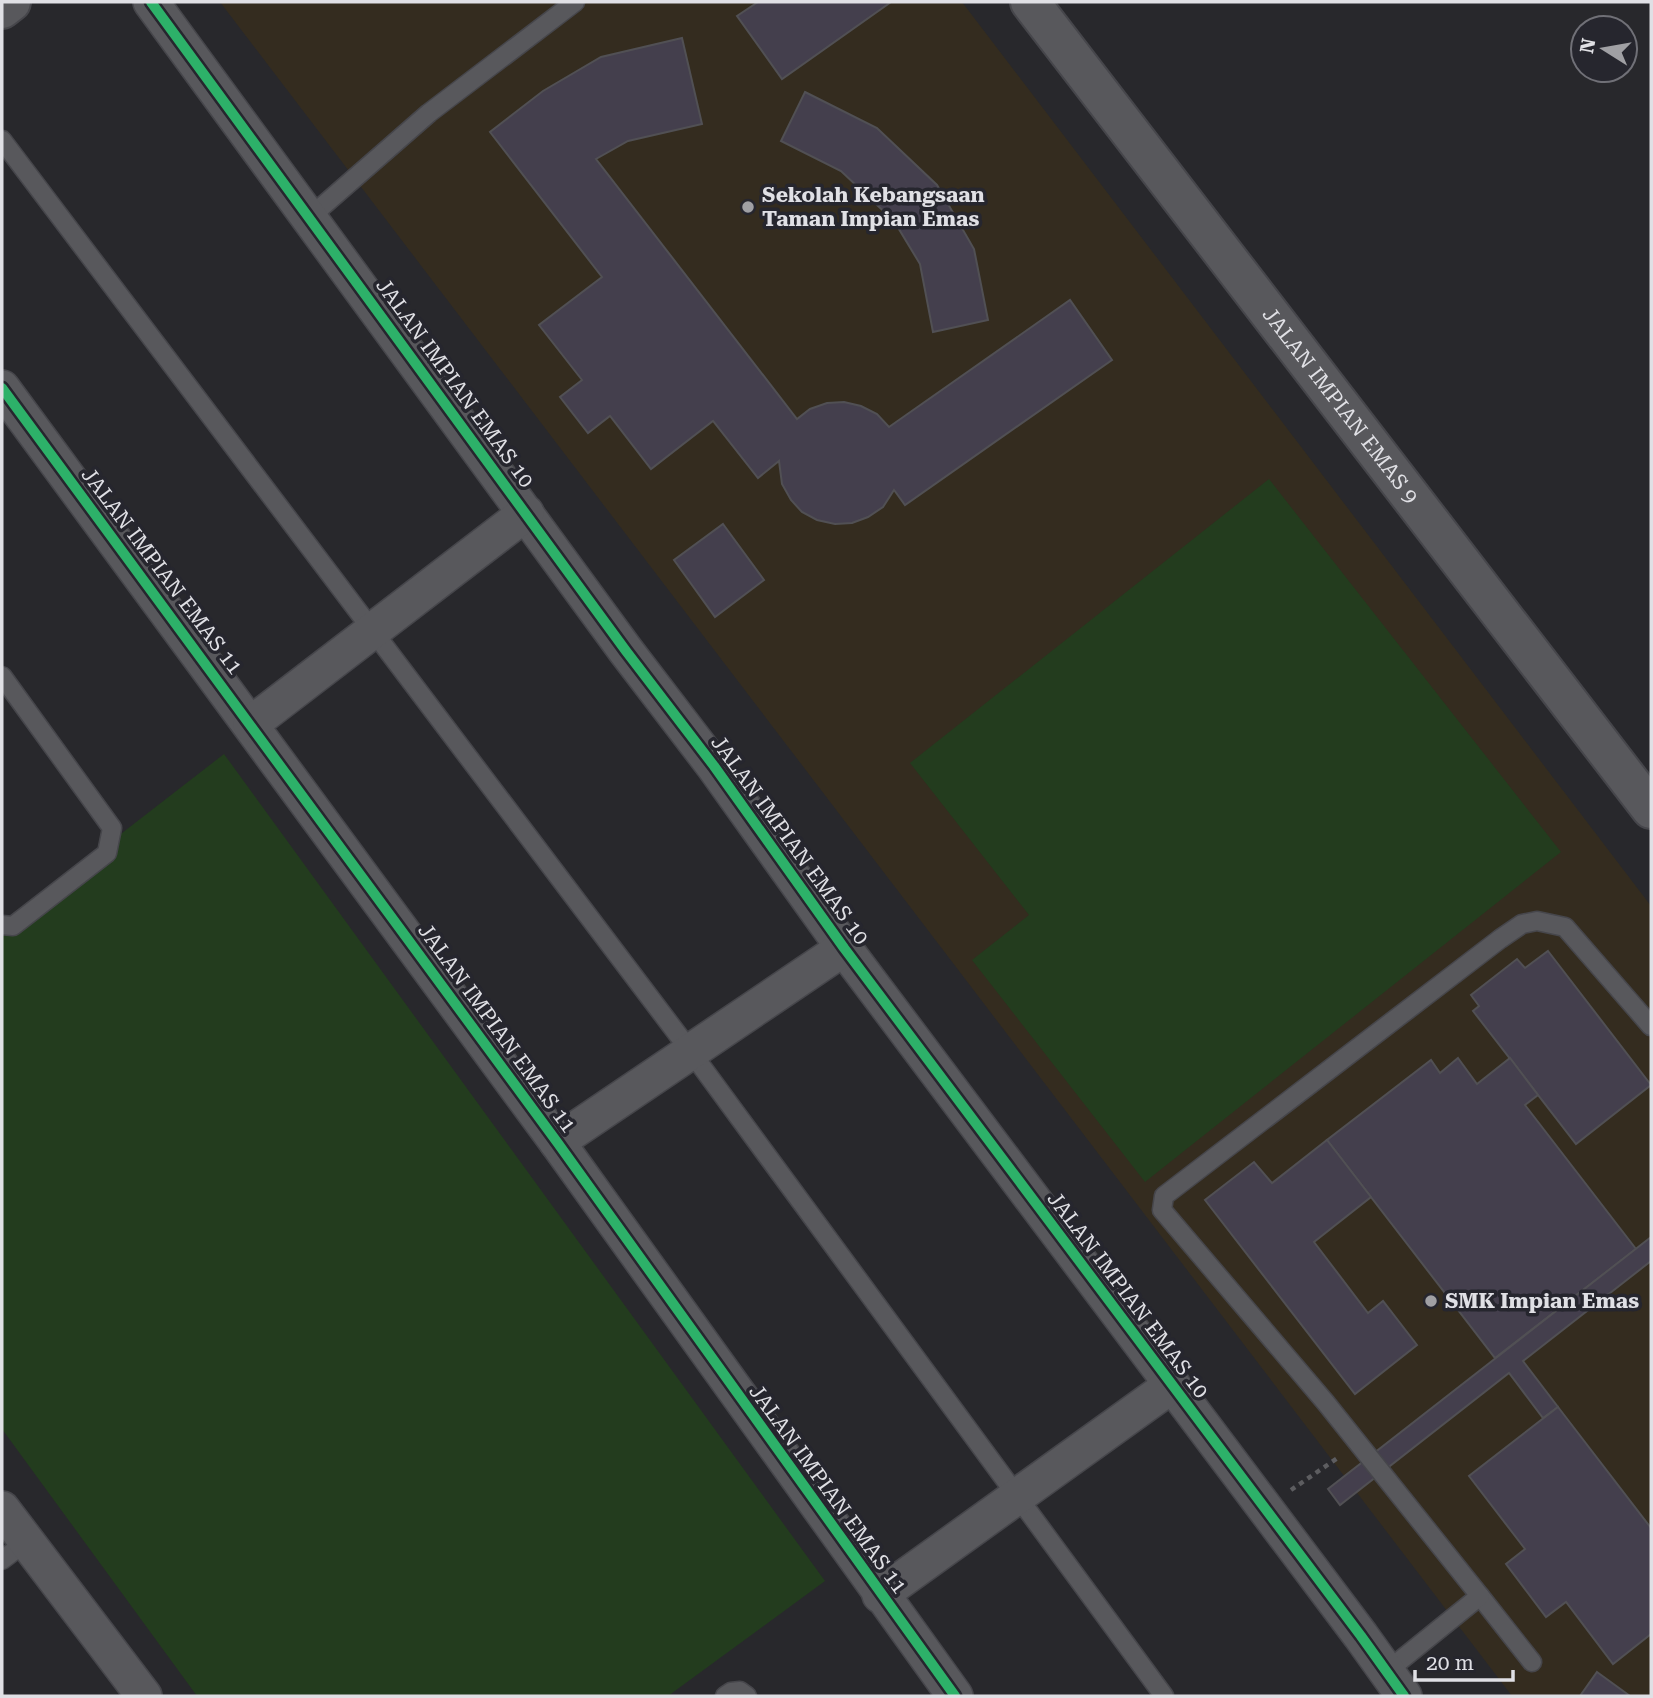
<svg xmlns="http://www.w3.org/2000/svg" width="1653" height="1698" font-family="'Roboto Serif',serif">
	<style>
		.education { fill: #342c1f }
		.green { fill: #233c1e }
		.building { fill: #443f4d; stroke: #515054; stroke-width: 2 }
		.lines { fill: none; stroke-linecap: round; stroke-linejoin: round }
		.lane-casing { stroke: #46464b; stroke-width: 21 }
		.street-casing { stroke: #46464b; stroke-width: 38 }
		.secondary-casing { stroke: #46464b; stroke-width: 42 }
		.path { stroke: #5d5d60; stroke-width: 4.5; stroke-dasharray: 5 5; stroke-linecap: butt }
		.lane { stroke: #58585c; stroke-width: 18 }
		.street { stroke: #58585c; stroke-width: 35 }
		.secondary { stroke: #58585c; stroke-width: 38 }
		.cycleway-casing { stroke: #26262e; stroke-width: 15 }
		.cycleway { stroke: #2db169; stroke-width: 10 }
		.poi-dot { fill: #a0a0a4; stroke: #26262e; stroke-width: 2.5 }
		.labels { text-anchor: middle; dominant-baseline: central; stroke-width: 7; stroke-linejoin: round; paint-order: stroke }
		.poi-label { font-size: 21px; font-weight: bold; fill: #e0e0e5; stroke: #26262e; text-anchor: start }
		.street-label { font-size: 21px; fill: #e0e0e5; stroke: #26262e }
	</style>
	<rect width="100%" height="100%" fill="#28282c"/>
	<path class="education" d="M220,2H962L1651,906V1696H1512Z"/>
	<g class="green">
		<path d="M1269,479L1561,852L1145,1182L972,960L1029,915L910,763Z"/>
		<path d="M224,754L825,1581L668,1696H197L2,1429V926Z"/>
	</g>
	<g class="building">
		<path d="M758,2H891L782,79L737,16Z"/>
		<path d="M682,38L702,124L628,141L596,159L797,419L810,409L827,403L844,402L861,406L877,414L889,427L1070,300L1112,360L905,505L894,490L883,507L868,517L852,523L835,524L817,520L802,512L791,500L782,484L779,461L758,478L713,421L651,469L610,416L588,433L560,397L582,380L539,325L602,277L490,132L543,91L601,57Z"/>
		<path d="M805,92L877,128L937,185L974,249L988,320L933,332L920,264L894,221L841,171L781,141Z"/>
		<path d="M723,524L764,580L715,617L674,560Z"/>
		<path d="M1548,951L1651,1085L1576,1144L1473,1011L1479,1006L1471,995L1517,959L1525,968Z"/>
		<path d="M1458,1058L1477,1084L1510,1058L1538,1095L1525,1105L1636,1249L1495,1358L1327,1140L1431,1060L1440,1073Z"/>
		<path d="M1327,1140L1371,1197L1314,1242L1368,1313L1383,1301L1417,1345L1355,1394L1205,1200L1254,1162L1272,1183Z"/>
		<path d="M1651,1237V1261L1523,1361L1558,1407L1543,1418L1509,1373L1340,1505L1328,1489Z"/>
		<path d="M1558,1407L1651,1528V1634L1613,1664L1566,1602L1546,1617L1506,1564L1525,1549L1469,1476Z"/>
		<path d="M1597,1672L1630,1696H1580Z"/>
	</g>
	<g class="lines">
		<defs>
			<g id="lane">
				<path d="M2,140L691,1052L1164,1696"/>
				<path d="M310,217L429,113L575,2"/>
				<path d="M2,676L112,828L107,853L13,926L2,925"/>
				<path d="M2,1560L27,1541"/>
				<path d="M1480,1596L1532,1662"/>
				<path d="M1386,1672L1480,1596L1326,1403L1162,1210L1164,1196L1500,939L1522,924L1537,921L1565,927L1651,1026"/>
				<path d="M725,1696L731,1692L740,1691L747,1696"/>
			</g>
			<g id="street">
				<path d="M151,2L626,651L714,766L844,948L1361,1636L1404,1696"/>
				<path d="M2,388L557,1142L955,1696"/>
				<path d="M251,724L526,513"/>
				<path d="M557,1142L844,948"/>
				<path d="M2,1509L144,1696"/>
				<path d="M880,1595L1172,1385"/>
			</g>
			<g id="secondary">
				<path id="s1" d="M1030,2L1651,809"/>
				<path d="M2,9L11,2"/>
			</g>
		</defs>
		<use href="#lane" class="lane-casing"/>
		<use href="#street" class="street-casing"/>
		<use href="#secondary" class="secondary-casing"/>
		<path class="path" d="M1291,1490L1339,1457"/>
		<use href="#lane" class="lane"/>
		<use href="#street" class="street"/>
		<use href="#secondary" class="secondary"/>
		<defs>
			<g id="cycleway">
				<path d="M151,2L626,651L714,766L844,948L1361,1636L1404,1696"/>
				<path d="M2,388L557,1142L955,1696"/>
			</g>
		</defs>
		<use href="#cycleway" class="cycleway-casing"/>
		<use href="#cycleway" class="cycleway"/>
	</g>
	<g class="poi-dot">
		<circle cx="748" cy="207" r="7"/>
		<circle cx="1431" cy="1301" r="7"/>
	</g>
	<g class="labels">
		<g class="poi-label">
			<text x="762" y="195">Sekolah Kebangsaan<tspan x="762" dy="24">Taman Impian Emas</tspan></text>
			<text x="1445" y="1301">SMK Impian Emas</text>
		</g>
		<g class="street-label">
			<text transform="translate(455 383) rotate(54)">JALAN IMPIAN EMAS 10</text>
			<text stroke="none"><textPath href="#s1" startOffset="509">JALAN IMPIAN EMAS 9</textPath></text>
			<text transform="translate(162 571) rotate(53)">JALAN IMPIAN EMAS 11</text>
			<text transform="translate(790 840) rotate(54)">JALAN IMPIAN EMAS 10</text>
			<text transform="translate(497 1028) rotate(54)">JALAN IMPIAN EMAS 11</text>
			<text transform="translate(1128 1295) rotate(53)">JALAN IMPIAN EMAS 10</text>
			<text transform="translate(828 1489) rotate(54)">JALAN IMPIAN EMAS 11</text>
		</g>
	</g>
	<rect width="1653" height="1698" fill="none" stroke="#e0e0e5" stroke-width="7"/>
	<g transform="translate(1604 49) rotate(281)"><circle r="33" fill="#26262e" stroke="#707077" stroke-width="2"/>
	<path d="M0-5L12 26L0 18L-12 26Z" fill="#a0a0a4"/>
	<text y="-10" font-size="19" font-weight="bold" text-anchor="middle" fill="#e0e0e5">N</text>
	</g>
	<path d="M1415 1670v10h98v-10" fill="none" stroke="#e0e0e5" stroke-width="3.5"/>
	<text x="1426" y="1670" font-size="21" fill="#e0e0e5" stroke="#26262e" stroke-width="5" paint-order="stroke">20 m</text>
</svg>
